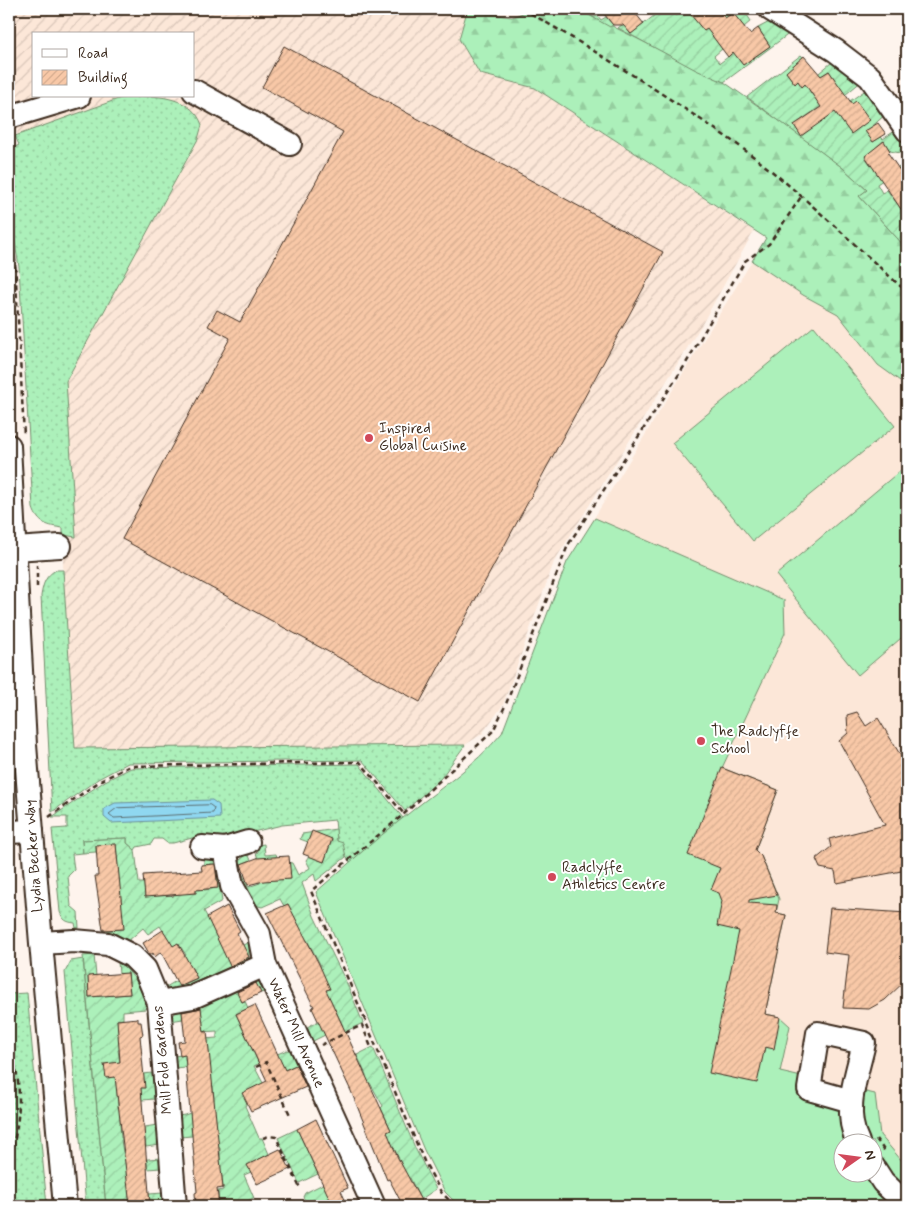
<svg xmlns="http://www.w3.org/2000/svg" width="916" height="1215" font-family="Mynerve,sans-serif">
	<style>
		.built { fill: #fce7d8; fill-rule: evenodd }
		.industrial { fill: url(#industrial-furrows); fill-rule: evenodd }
		.grass { fill: url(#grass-dots); stroke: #748d6c }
		.forest { fill: url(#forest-firs); stroke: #748d6c }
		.garden { fill: url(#garden-furrows); stroke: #748d6c }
		.pitch { fill: #acf0ba; stroke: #748d6c; fill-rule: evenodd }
		.water { fill: #8fd7f0; stroke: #6d929c }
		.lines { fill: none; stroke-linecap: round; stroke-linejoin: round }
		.shore { stroke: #5d6f72; stroke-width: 1 }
		.building { fill: url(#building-hatch); stroke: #3b2a1e }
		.minor-casing { stroke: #3b2a1e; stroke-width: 26 }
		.path { stroke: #3b2a1e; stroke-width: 2.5; stroke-dasharray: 5 4; stroke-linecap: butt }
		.minor { stroke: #fff; stroke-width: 22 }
		.poi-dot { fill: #d1495b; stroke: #fff; stroke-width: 2 }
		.labels { text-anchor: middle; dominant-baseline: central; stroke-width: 4; stroke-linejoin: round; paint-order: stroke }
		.poi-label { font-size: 15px; fill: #3b2a1e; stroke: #fff; text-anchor: start }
		.street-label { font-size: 15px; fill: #3b2a1e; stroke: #fff }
	</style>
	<defs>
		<pattern id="industrial-furrows" width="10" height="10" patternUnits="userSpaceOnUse" patternTransform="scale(1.25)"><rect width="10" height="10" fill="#fce7d8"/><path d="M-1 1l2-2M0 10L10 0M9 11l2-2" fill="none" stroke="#d9c6b9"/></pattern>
		<pattern id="grass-dots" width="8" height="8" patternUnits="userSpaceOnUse" patternTransform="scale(1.25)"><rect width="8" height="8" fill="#acf0ba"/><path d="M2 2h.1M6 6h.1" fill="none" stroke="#95ce9f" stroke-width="1.8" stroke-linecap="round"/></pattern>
		<pattern id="forest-firs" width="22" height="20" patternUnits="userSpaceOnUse" patternTransform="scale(1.25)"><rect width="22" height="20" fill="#acf0ba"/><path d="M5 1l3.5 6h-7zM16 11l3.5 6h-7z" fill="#95ce9f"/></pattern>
		<pattern id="garden-furrows" width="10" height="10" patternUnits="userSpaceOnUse" patternTransform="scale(1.25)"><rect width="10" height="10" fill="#acf0ba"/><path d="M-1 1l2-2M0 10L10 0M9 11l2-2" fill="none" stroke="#95ce9f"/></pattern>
		<pattern id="building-hatch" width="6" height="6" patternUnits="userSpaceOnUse" patternTransform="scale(1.25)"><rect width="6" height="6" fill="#f8c8a7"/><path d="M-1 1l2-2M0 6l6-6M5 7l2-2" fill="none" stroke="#d6ac8f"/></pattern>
	</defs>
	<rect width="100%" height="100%" fill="#fef4ed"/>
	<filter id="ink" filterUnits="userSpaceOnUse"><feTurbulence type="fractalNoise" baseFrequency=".02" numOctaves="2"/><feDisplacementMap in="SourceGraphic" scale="10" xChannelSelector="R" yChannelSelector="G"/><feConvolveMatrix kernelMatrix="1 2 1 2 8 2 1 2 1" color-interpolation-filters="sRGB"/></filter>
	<g filter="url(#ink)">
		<path class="built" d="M752,261L803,295L838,314L878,365L907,386V1206H720L717,1204L712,1206H459L445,1192L424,1150L316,892L403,818L460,774L489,749L502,733L567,562ZM844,1142H874V1172H844Z"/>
		<path class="industrial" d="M9,9L467,11L459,39L480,74L535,88L754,231L701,326L554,562L503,705L482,734L465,745L75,748L63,570V528L19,145L9,91ZM34,34H194V96H34Z"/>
		<g class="grass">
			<path d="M134,96C159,95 193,98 202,125L198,139L66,381L76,537L63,535V528C48,526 38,524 33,508L19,267L9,209V150L19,145L15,136L121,98Z"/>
			<path d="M56,570H63L75,748L465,745L441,778L405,811L362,760L128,763L98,779L52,812L41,596C43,584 45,576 56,570Z"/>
			<path d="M359,764L403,818L350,862L337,841L335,820L282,825L232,837H196L173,843H167L162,839H154L151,844L137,847L135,850L127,843V838L82,840L83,853L72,854L74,870L68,876L71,906L78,912L79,928H76L75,923C66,922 63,920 60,912L52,829L67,828V817H52L105,781L131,768Z"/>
			<path d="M83,959L104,1186L106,1206H86L65,972L71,961Z"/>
			<path d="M27,993L47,1206H9V994Z"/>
		</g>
		<path class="forest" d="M533,9H578L724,82L801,136L843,168L867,190L859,196L907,249V386L878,365L838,314L803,295L752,261L766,238L535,88L480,74L459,39L467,11L512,17Z"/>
		<g class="garden">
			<path d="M578,9H591L590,12L593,17L598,16L601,20L606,17L613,25L610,27Z"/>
			<path d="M658,9H670L676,16L686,9H695L690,13L704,31L723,16L718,9H743L751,21L744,27L733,13L709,31L722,49L714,56L720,63L741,47L739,60L743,65L770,46L758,28L777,18L794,30L724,82L696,70L618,28L636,14L624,25L631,34L655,15Z"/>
			<path d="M801,55L803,57L786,72L795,84L798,81L802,87L837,58L863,80L845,95L829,71L813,81L810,92L815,98L827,102L794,125L801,135L870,87L888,112L866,132L873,142L881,137L883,139L899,128L907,142V149L900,153L890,151L883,141L865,157L870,164L875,160L879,166L874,170L879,176L894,166L897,169L907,162V180L899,169L877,184L882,193L887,190L901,209L907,205L902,210L905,216L902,222L905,228L907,227V249L859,196L867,190L843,168L747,97Z"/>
			<path d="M336,829L337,841L343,843L346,857L316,881L314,874L302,883L314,916L348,986L363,1023L338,1035L336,1030L343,1026L330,999L320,993L329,989L319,968L321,966L307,940L298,944L299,927L288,904L284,906L280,899L262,907L255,905C248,892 235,874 241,859L248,854L251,860L239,865L248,887L260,883L258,877L263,874L256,853L258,852V845L264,844L265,855L276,854L277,857L264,858L292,863L298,875L310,868L306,860L309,856L324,862L332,840L308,842L300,839L302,834Z"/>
			<path d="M127,838V843L135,850L139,883H144L145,897L171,895L173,897V895L195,883L203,882L204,890L217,888L215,864L204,865V858L214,860L216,864L222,901L204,911L220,941L243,945L249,942V959L184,987L170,989L166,987L176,981L179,987L197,978L192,968L187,970L173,964L186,955L178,943L165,952L172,945L160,926L148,934L143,928L128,941L103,931L123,929L116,844L96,845V852L83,853L82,840Z"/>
			<path d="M94,955L96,976L88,977L89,997L130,994L128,974H119L118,962C135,975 142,988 146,1009L123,1011V1019L117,1020L126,1049L118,1050L120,1063L143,1074L152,1073L155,1099L142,1100L117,1092L118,1107L125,1123H120L121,1138L145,1135V1127L157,1125L159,1145L146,1147L145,1138L121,1140L123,1152H127L125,1161L160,1158L161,1168L147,1169V1160L126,1162L130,1205L150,1204L149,1194L163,1193L164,1203L106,1206L83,956Z"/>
			<path d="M255,981L262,983L266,991L261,993L255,982L237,991L242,1002L245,1001L248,1008L236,1014L258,1062L287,1050L292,1051L298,1064L273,1075L266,1060L254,1066L263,1083L245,1106L259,1138H262L269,1154L248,1165L251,1172L244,1175L254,1198L236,1206H219L218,1191L223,1190L222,1176L216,1177L214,1161L220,1160V1148H215L191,1127L192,1136L180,1137L178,1116C196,1115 200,1102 214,1100L213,1086H207L185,1057L186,1067L174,1068L173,1056L202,1053L204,1039L217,1038V1031L201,1032V1008L182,1011L183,1019L170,1021L176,1011Z"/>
			<path d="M319,1021L325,1035L313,1041L307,1027Z"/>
			<path d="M373,1047L416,1150L436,1189L411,1206H405L420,1199L410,1178L403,1181L405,1172L392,1144L387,1146L382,1135L391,1130L381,1108L383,1106L370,1083L364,1085L366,1075L357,1055Z"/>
			<path d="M297,1129L318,1174L299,1183L278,1138Z"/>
			<path d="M323,1184L336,1200L323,1206H308L303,1197L305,1193Z"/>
		</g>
		<g class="pitch">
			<path d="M814,326L895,426L753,541L672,443Z"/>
			<path d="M907,465V633L858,675L776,575Z"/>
			<path d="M595,518L784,600L785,633L722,768L778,790L755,850L761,856L779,899L776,913L786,915L765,1014L780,1017L790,1026L780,1072L875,1094L880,1135L907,1167V1206H720L717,1204L712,1206H459L445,1192L424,1150L316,892C345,867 373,841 403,818C437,790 474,767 502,733L567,562ZM844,1142H874V1172H844Z"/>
		</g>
		<path class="water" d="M212,800L219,805L220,818L111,823L104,817V809L115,803Z"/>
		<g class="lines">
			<path class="shore" d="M210,805L214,808L213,813L114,818L109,814L117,808Z"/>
		</g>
		<g class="building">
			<path d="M600,9H632L644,24L631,34L623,25H613Z"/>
			<path d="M686,9H718L725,18L733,13L750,34L758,28L770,46L743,65L733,52L728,57L707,29L704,31Z"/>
			<path d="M284,46L663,252L420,702L122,539L230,338L208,326L217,310L240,322L343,132L262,87Z"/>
			<path d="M804,56L821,76L829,71L852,104L856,101L870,120L851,134L835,112L801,136L794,125L821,107L805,84L802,87L798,81L795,84L786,72Z"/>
			<path d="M878,123L886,134L873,142L865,131Z"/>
			<path d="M884,141L890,151L888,153L907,181V218L865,156Z"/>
			<path d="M857,712L866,726L878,718L907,766V870L837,883L835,871L820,868L816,859L831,847L829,839L885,825L839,741L848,733L847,715Z"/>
			<path d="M722,768L778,790L755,850L761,856L777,895L749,900V903L777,905L776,913L786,915L765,1014L780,1017L774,1049L765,1047L757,1083L709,1073L739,931L717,926L722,901L719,893L711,890L720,868L688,855Z"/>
			<path d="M312,831L332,839L324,862L303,854Z"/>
			<path d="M116,844L124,929L103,930L95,876H98L96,845Z"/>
			<path d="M289,856L291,879L264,881L248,885L241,864L257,858Z"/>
			<path d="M215,864L218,888L196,890V893L145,897L143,875L202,871L201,865Z"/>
			<path d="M288,904L319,964L330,989L326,990L391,1130L387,1132L398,1158L424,1206H403L389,1179L387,1180L351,1091L312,1008L314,1007L267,913Z"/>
			<path d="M227,906L240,931L237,933L249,957L230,966L207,917Z"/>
			<path d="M830,908L907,913V979L885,1000L869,1009L843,1008L849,955L825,952Z"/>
			<path d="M163,930L173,946L178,943L197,978L179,986L161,952L155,957L153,953L150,955L143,943Z"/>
			<path d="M128,973L130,994L89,997L88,976Z"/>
			<path d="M256,983L261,993L242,1002L237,992Z"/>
			<path d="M255,1005L285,1070L296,1065L306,1087L251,1111L242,1093L267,1081L236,1014Z"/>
			<path d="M201,1008L204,1032L207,1031L223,1188L217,1189L219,1205L196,1206L195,1193L197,1192L185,1055L180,1056L178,1042L185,1041L182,1012Z"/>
			<path d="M138,1018V1022H141L143,1035L140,1036L145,1088H141L150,1206H130L115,1077L106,1078L104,1064L120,1062L117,1020Z"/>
			<path d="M316,1119L348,1188L341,1191L348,1206H333L297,1129Z"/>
			<path d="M280,1149L290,1169L257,1184L247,1165Z"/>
		</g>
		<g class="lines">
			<defs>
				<g id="minor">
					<path d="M770,9L836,51L870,77L907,130"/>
					<path d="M194,91L290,144"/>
					<path d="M9,117L79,96"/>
					<path d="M9,446L25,745L41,943L65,1206"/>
					<path d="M15,549L60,546"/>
					<path d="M9,832L32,831"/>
					<path d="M202,847L225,849L248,842"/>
					<path d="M225,849L232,886L259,934L265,965L374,1206"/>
					<path d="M41,943L74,941L108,944L132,956L145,969L159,1003L175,1206"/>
					<path d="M159,1003L193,997L265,965"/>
					<path d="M851,1101L809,1089L818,1033L864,1043C857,1075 842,1111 858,1142"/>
					<path d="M874,1168L883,1182L907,1205"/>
				</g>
			</defs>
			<use href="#minor" class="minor-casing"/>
			<g class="path">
				<path d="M523,9C596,51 669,97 738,145C798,189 852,243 907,292"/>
				<path d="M9,142V144"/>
				<path d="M9,230L15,261L24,436"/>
				<path d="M37,587V565"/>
				<path d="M49,817L100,781L130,766L360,762L404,814"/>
				<path d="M321,1045L362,1025L371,1047"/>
				<path d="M9,1055L12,1057C24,1088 19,1129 9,1159"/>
				<path d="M256,1067L266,1062L291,1117"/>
				<path d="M263,1138L269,1136L276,1137L300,1188"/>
				<path d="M876,1139L886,1153"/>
				<path d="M9,1200L13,1206"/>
				<path d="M455,1206L441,1192L424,1161L311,891L404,814L493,731L506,704L568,545L685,365L745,261L769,244L801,197"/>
			</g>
			<use href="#minor" class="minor"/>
		</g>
	</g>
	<g class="poi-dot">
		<circle cx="369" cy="438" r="5"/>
		<circle cx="701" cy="741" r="5"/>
		<circle cx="552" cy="877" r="5"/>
	</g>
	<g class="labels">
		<g class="poi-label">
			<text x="379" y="429">Inspired<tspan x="379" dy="17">Global Cuisine</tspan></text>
			<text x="711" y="732">The Radclyffe<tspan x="711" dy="17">School</tspan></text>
			<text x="562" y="868">Radclyffe<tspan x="562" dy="17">Athletics Centre</tspan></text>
		</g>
		<g class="street-label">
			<text transform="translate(34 856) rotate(-94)">Lydia Becker Way</text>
			<text transform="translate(296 1033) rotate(66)">Water Mill Avenue</text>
			<text transform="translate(163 1060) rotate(-95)">Mill Fold Gardens</text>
		</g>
	</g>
	<rect width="916" height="1215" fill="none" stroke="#fff" stroke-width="30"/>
	<rect x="15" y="15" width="886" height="1185" fill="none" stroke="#3b2a1e" stroke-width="2" filter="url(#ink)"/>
	<rect x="32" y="32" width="162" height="65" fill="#ffffff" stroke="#b1aaa5"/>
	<rect x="42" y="49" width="25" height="8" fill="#ffffff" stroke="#b1aaa5"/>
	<text x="78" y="58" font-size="15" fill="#3b2a1e">Road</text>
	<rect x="42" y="70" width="25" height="15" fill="url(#building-hatch)" stroke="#b1aaa5"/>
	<text x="78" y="82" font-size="15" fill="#3b2a1e">Building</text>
	<g transform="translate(858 1158) rotate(76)"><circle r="24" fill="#ffffff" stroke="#b1aaa5"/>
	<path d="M0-4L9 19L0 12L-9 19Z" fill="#d1495b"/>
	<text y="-8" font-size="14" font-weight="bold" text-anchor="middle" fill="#3b2a1e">N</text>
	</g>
</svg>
